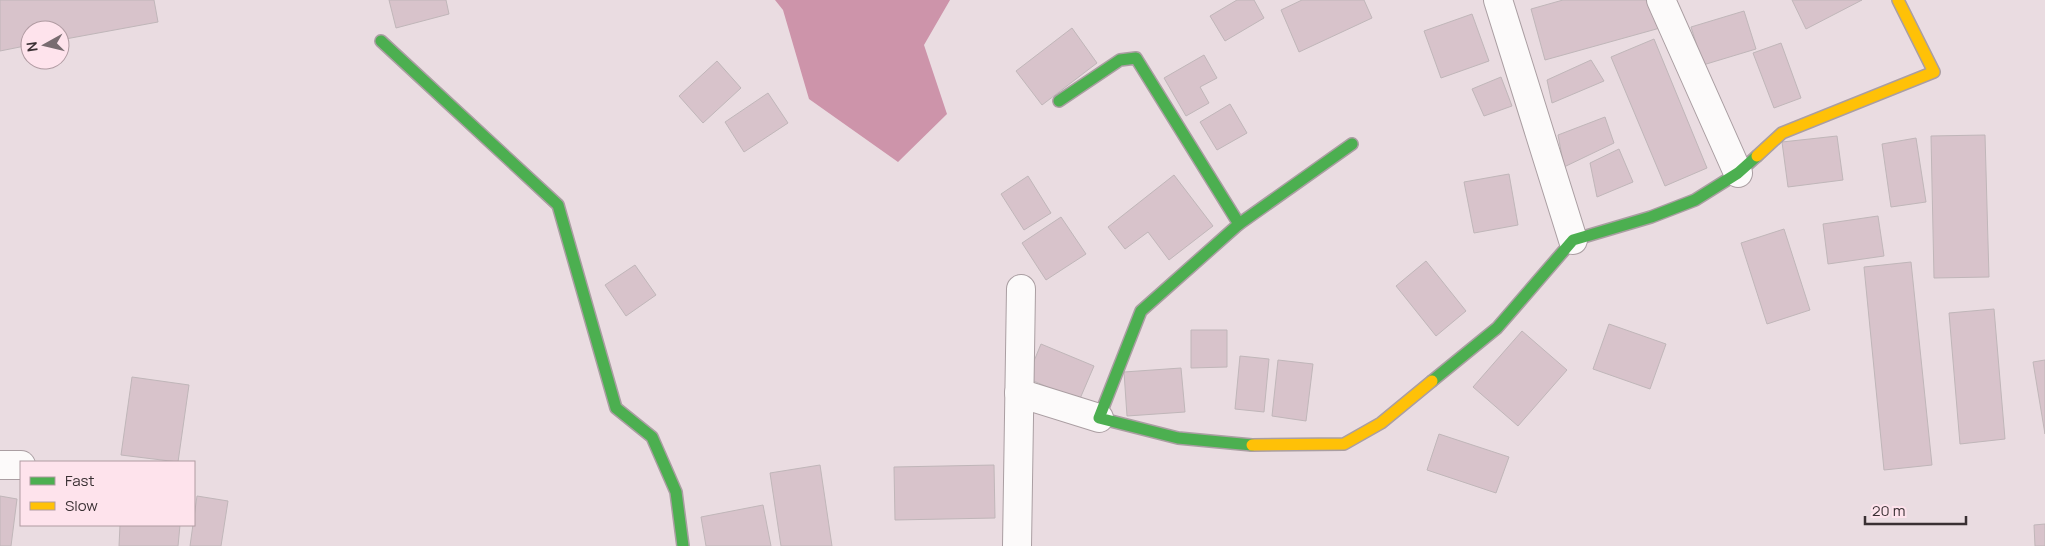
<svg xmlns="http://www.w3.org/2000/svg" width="2045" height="546" font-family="Manrope,sans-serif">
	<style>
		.water { fill: #cd94aa }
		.building { fill: #d8c3cb; stroke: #c0b6b9 }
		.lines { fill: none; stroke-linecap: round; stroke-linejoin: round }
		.street-casing { stroke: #aa9ea2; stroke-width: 30 }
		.fast-casing { stroke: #aa9ea2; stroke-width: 14 }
		.slow-casing { stroke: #aa9ea2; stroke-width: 14 }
		.street { stroke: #fcfafa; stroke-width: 28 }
		.fast { stroke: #4caf50; stroke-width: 11 }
		.slow { stroke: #ffc107; stroke-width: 11 }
	</style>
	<rect width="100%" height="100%" fill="#eadce1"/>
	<path class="water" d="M775,0H950L924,45L947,114L898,162L809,99L783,10Z"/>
	<g class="building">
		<path d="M0,0H154L158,22L60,40V30H30V45L0,51Z"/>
		<path d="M389,0H446L449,14L396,28Z"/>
		<path d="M1237,0H1254L1264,18L1225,41L1210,16Z"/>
		<path d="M1302,0H1364L1372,18L1299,52L1281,10Z"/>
		<path d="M1563,0H1653L1660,28L1545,60L1531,9Z"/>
		<path d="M1792,0H1862L1806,29Z"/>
		<path d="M1744,11L1756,49L1703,65L1691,27Z"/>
		<path d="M1472,14L1489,61L1441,78L1424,31Z"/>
		<path d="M1072,28L1097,63L1042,105L1016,71Z"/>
		<path d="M1654,39L1707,168L1665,186L1611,57Z"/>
		<path d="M1781,43L1801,98L1774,108L1753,53Z"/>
		<path d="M1204,55L1217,78L1200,87L1209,103L1186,116L1164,78Z"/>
		<path d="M1591,60L1604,81L1552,103L1547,80Z"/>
		<path d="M717,61L741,88L703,123L679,96Z"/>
		<path d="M1501,77L1512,106L1484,116L1472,89Z"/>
		<path d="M768,93L788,123L744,152L725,122Z"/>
		<path d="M1230,104L1247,133L1217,150L1200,122Z"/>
		<path d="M1605,117L1614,143L1564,167L1558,135Z"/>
		<path d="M1985,135L1989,277L1934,278L1931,136Z"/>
		<path d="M1837,136L1843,180L1788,187L1782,142Z"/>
		<path d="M1916,138L1926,202L1891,207L1882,144Z"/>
		<path d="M1619,149L1633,182L1597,197L1590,163Z"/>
		<path d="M1509,174L1518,225L1474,233L1464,182Z"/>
		<path d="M1174,175L1213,226L1169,260L1148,232L1125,249L1108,227Z"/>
		<path d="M1028,176L1051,213L1024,230L1001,194Z"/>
		<path d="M1878,216L1884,256L1828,264L1823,224Z"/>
		<path d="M1061,217L1086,254L1046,280L1022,243Z"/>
		<path d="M1784,229L1810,310L1767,324L1741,243Z"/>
		<path d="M1426,261L1466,311L1436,336L1396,286Z"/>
		<path d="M1911,262L1932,465L1884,470L1864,267Z"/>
		<path d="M635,265L656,295L626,316L605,285Z"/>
		<path d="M1994,309L2005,439L1960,444L1949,313Z"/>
		<path d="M1609,324L1666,344L1650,389L1593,369Z"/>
		<path d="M1191,330H1227V367L1191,368Z"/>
		<path d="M1522,331L1567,370L1518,426L1473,387Z"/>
		<path d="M1041,344L1094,366L1079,401L1027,378Z"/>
		<path d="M1240,356L1269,359L1264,412L1235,409Z"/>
		<path d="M1278,360L1313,364L1306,421L1272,416Z"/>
		<path d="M2045,360V434L2033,362Z"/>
		<path d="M1181,368L1185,412L1127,416L1124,372Z"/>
		<path d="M132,377L189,385L178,462L121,455Z"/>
		<path d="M1439,434L1509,457L1496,493L1427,470Z"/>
		<path d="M820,465L832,546H781L770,473Z"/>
		<path d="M994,465L995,518L895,520L894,467Z"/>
		<path d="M0,496L17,499L11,546H0Z"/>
		<path d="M197,496L228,501L221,546H190Z"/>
		<path d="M763,505L771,546H706L701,517Z"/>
		<path d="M2045,524V546H2035L2034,525Z"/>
		<path d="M120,525H180L178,546H119Z"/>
	</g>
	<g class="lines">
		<defs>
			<g id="street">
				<path d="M1498,0L1573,240"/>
				<path d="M1661,0L1738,173"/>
				<path d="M1019,393L1099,418"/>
				<path d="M0,465H21"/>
				<path d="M1017,546L1021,289"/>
			</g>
			<g id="fast">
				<path d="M381,41L558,205L616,408L652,437L676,492L683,546"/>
				<path d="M1059,101L1120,60L1136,58L1239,224"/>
				<path d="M1432,381L1497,328L1573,240L1651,217L1695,200L1738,173L1757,156"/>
				<path d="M1252,445L1178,438L1099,418L1141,311L1239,224L1352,144"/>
			</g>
			<g id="slow">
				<path d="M1757,156L1782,133L1934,72L1898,0"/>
				<path d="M1252,445L1344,444L1381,423L1432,381"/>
			</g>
		</defs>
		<use href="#street" class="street-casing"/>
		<use href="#fast" class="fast-casing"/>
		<use href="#slow" class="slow-casing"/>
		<use href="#street" class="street"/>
		<use href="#fast" class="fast"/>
		<use href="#slow" class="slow"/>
	</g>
	<rect x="20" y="461" width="175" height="65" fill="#fee3ec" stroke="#b09ba2"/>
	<rect x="30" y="477" width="25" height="8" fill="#4caf50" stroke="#b09ba2"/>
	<text x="65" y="486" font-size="15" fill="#3a3033">Fast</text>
	<rect x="30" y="502" width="25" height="8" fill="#ffc107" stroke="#b09ba2"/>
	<text x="65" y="511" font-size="15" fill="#3a3033">Slow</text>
	<g transform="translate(45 45) rotate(262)"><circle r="24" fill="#fee3ec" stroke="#b09ba2"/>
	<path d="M0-4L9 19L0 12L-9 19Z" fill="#786c70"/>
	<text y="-8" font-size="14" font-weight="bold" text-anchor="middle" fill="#3a3033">N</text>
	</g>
	<path d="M1865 516v8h101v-8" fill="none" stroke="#3a3033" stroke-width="2.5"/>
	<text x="1872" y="516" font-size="15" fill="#3a3033" stroke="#fee3ec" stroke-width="4" paint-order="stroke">20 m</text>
</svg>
